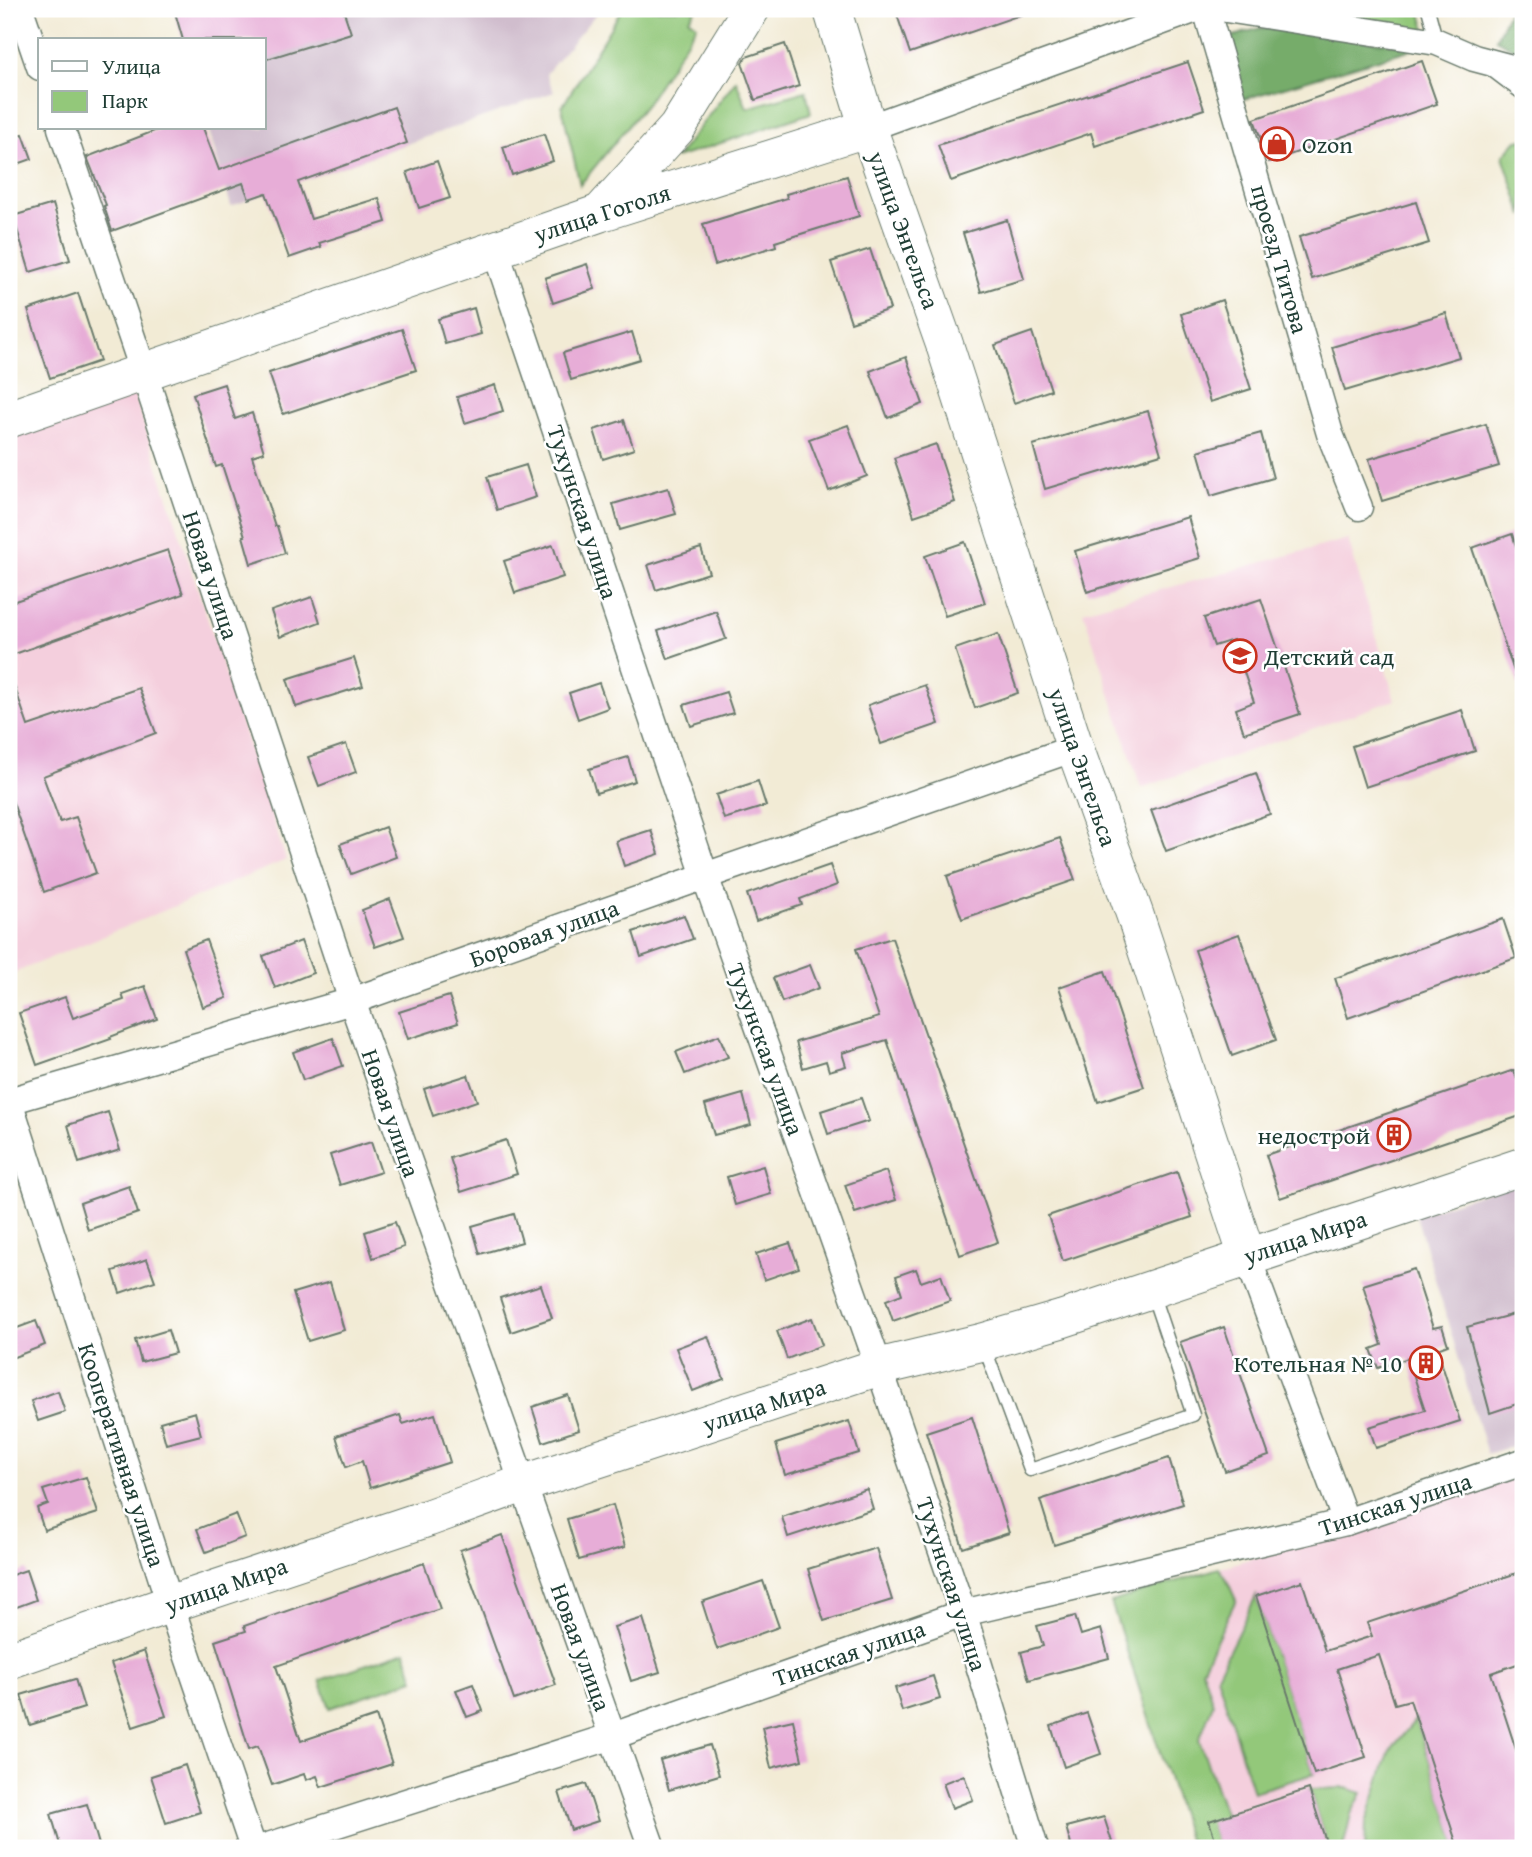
<svg xmlns="http://www.w3.org/2000/svg" width="1532" height="1857" font-family="'Gentium Book Plus',serif">
	<style>
		.built { fill: #f4cfdd }
		.industrial { fill: #d0bdcd }
		.green { fill: #93c87a; stroke: #598257; stroke-width: 2 }
		.forest { fill: #76ac6a; stroke: #4a744f; stroke-width: 2 }
		.building { fill: #e7add7 }
		.lines { fill: none; stroke-linecap: round; stroke-linejoin: round }
		.lane-casing { stroke: #697a6c; stroke-width: 15 }
		.street-casing { stroke: #697a6c; stroke-width: 29 }
		.secondary-casing { stroke: #697a6c; stroke-width: 39 }
		.lane { stroke: #fff; stroke-width: 12 }
		.street { stroke: #fff; stroke-width: 26 }
		.secondary { stroke: #fff; stroke-width: 37 }
		.labels { text-anchor: middle; dominant-baseline: central; stroke-width: 5; stroke-linejoin: round; paint-order: stroke }
		.poi-label { font-size: 24px; fill: #1f3d34; stroke: #fff; text-anchor: start }
		.street-label { font-size: 24px; fill: #1f3d34; stroke: #fff }
	</style>
	<rect width="100%" height="100%" fill="#fff"/>
	<filter id="ink" filterUnits="userSpaceOnUse"><feTurbulence type="fractalNoise" baseFrequency=".0143" numOctaves="2"/><feDisplacementMap in="SourceGraphic" scale="14" xChannelSelector="R" yChannelSelector="G"/><feConvolveMatrix kernelMatrix="1 2 1 2 8 2 1 2 1" color-interpolation-filters="sRGB"/></filter>
	<filter id="wash" filterUnits="userSpaceOnUse"><feTurbulence type="fractalNoise" baseFrequency=".00686" numOctaves="4" result="noise"/><feDisplacementMap in="SourceGraphic" scale="28" xChannelSelector="R" yChannelSelector="G"/><feGaussianBlur stdDeviation="1.57" result="paint"/><feColorMatrix in="noise" values="0 0 0 0 0 0 0 0 0 0 0 0 0 0 0 0 0 1.4 0 .05"/><feComposite in="paint" operator="in"/></filter>
	<g filter="url(#wash)">
		<rect width="100%" height="100%" fill="#f2ebd5"/>
		<g class="built">
			<path d="M133,390L286,860L9,975V432Z"/>
			<path d="M1348,539L1395,700L1141,788L1083,611Z"/>
			<path d="M1523,1474V1848H1191L1111,1602Z"/>
		</g>
		<g class="industrial">
			<path d="M173,9H600L546,74L554,92L231,206L208,128H264V40H183Z"/>
			<path d="M1523,1180V1443L1487,1454L1416,1215Z"/>
		</g>
		<g class="green">
			<path d="M622,9H696L689,19L697,25L647,103L580,185L562,107Z"/>
			<path d="M1240,9H1420L1426,31Z"/>
			<path d="M736,80L747,108L806,91L811,113L676,158Z"/>
			<path d="M1523,139V216L1503,156L1517,140Z"/>
			<path d="M1219,1568L1225,1576L1236,1600L1202,1669L1213,1704L1199,1740L1226,1816L1210,1822L1218,1848H1191L1111,1602Z"/>
			<path d="M1256,1596L1314,1774L1253,1792L1217,1675Z"/>
			<path d="M405,1651L414,1679L330,1708L320,1680Z"/>
			<path d="M1416,1719L1458,1848H1365L1366,1823L1389,1752Z"/>
			<path d="M1347,1788L1362,1793L1351,1814L1343,1848H1328L1309,1789Z"/>
		</g>
		<g class="forest">
			<path d="M1510,9H1523V54L1496,39Z"/>
			<path d="M1260,28L1419,47L1241,100L1227,38Z"/>
		</g>
		<g id="blocks">
			<g class="building">
				<path d="M174,9H343L351,33L264,60V40H183Z"/>
				<path d="M895,9H1029V12L910,53Z"/>
				<path d="M785,44L799,86L755,100L742,63L746,57Z"/>
				<path d="M1422,61L1437,104L1269,162L1254,119Z"/>
				<path d="M1188,62L1204,109L1095,146L1091,133L951,181L938,145Z"/>
				<path d="M394,107L407,143L298,182L311,219L379,198L386,222L319,243L321,247L289,258L266,193L249,199L243,183L112,231L104,206L106,205L87,157L162,128H203L219,170Z"/>
				<path d="M23,134L32,159L9,167V138Z"/>
				<path d="M544,134L553,161L512,175L503,147Z"/>
				<path d="M437,161L450,198L419,208L407,172Z"/>
				<path d="M847,176L859,216L775,242L776,246L715,265L703,224L787,198L786,194Z"/>
				<path d="M1416,202L1429,243L1312,279L1299,237Z"/>
				<path d="M53,204L70,260L30,272L13,216Z"/>
				<path d="M1007,220L1024,279L981,292L963,233Z"/>
				<path d="M870,249L890,309L851,322L831,262Z"/>
				<path d="M587,264L595,289L553,303L545,278Z"/>
				<path d="M78,293L100,361L50,378L28,310Z"/>
				<path d="M1222,300L1251,389L1210,402L1181,314Z"/>
				<path d="M474,308L481,334L445,344L438,319Z"/>
				<path d="M1446,313L1459,357L1345,391L1332,347Z"/>
				<path d="M402,329L416,370L283,414L269,373Z"/>
				<path d="M632,332L640,359L571,380L563,353Z"/>
				<path d="M1032,332L1051,390L1014,403L995,345Z"/>
				<path d="M906,357L923,404L888,418L870,371Z"/>
				<path d="M224,384L235,419L252,413L264,452L252,456L275,526H277L285,553L251,564L243,536H245L222,465L216,467L193,394Z"/>
				<path d="M495,385L503,411L465,423L457,397Z"/>
				<path d="M1148,411L1161,454L1045,489L1033,445Z"/>
				<path d="M624,420L634,449L603,459L594,430Z"/>
				<path d="M1486,424L1499,466L1382,501L1369,459Z"/>
				<path d="M848,425L867,476L829,491L809,439Z"/>
				<path d="M1261,433L1273,478L1211,496L1198,451Z"/>
				<path d="M936,444L955,502L914,516L894,458Z"/>
				<path d="M526,465L536,497L497,510L487,477Z"/>
				<path d="M668,488L676,514L620,530L613,504Z"/>
				<path d="M1188,517L1200,558L1087,592L1075,551Z"/>
				<path d="M1512,534L1523,567V688L1520,689L1472,548Z"/>
				<path d="M965,542L985,603L945,616L925,556Z"/>
				<path d="M553,545L563,577L515,593L504,561Z"/>
				<path d="M701,548L709,573L656,590L648,565Z"/>
				<path d="M168,550L183,594L9,656V603Z"/>
				<path d="M312,597L320,622L280,637L271,611Z"/>
				<path d="M1261,599L1300,714L1244,733L1236,709L1254,702L1233,640L1214,646L1204,618Z"/>
				<path d="M716,611L726,639L668,659L658,631Z"/>
				<path d="M998,634L1018,693L975,708L955,649Z"/>
				<path d="M354,658L363,686L296,707L287,679Z"/>
				<path d="M12,679L28,726L139,688L156,733L43,776L60,822L76,817L96,873L44,892L9,791V680Z"/>
				<path d="M599,683L608,708L578,719L569,693Z"/>
				<path d="M925,685L939,724L881,744L868,705Z"/>
				<path d="M726,692L733,713L691,726L684,705Z"/>
				<path d="M1462,710L1475,751L1365,787L1352,746Z"/>
				<path d="M346,744L356,772L319,786L308,757Z"/>
				<path d="M628,757L635,781L596,793L589,769Z"/>
				<path d="M1256,773L1270,814L1166,851L1151,810Z"/>
				<path d="M758,781L766,806L724,819L716,795Z"/>
				<path d="M385,827L396,857L351,874L340,844Z"/>
				<path d="M651,830L659,854L624,866L616,841Z"/>
				<path d="M1060,838L1075,880L962,919L947,876Z"/>
				<path d="M830,865L837,885L800,899L802,905L756,921L747,894Z"/>
				<path d="M390,899L404,937L375,947L362,910Z"/>
				<path d="M684,915L693,939L641,957L633,932Z"/>
				<path d="M1503,919L1516,958L1348,1018L1335,978Z"/>
				<path d="M1239,934L1276,1040L1232,1056L1195,950Z"/>
				<path d="M892,938L998,1242L960,1255L887,1040L842,1053L846,1066L829,1071L826,1061L803,1068L796,1042L879,1017L856,949Z"/>
				<path d="M206,940L227,998L203,1007L183,949Z"/>
				<path d="M301,941L313,973L275,988L263,956Z"/>
				<path d="M810,965L819,988L782,1002L773,978Z"/>
				<path d="M1105,971L1144,1087L1098,1102L1059,987Z"/>
				<path d="M145,986L157,1019L110,1037L111,1039L37,1065L19,1013L65,997L73,1018L124,1000L122,994Z"/>
				<path d="M449,996L458,1023L408,1039L399,1012Z"/>
				<path d="M719,1035L728,1057L685,1074L676,1052Z"/>
				<path d="M333,1038L343,1066L303,1080L293,1052Z"/>
				<path d="M1514,1070L1523,1097V1115L1280,1198L1266,1155Z"/>
				<path d="M468,1075L477,1101L433,1116L424,1089Z"/>
				<path d="M743,1094L751,1125L714,1135L705,1105Z"/>
				<path d="M861,1098L869,1121L828,1134L821,1111Z"/>
				<path d="M108,1112L120,1150L79,1163L68,1125Z"/>
				<path d="M506,1140L517,1174L461,1192L450,1158Z"/>
				<path d="M371,1142L381,1172L340,1185L330,1155Z"/>
				<path d="M763,1166L771,1194L735,1205L727,1177Z"/>
				<path d="M886,1171L896,1200L855,1213L845,1185Z"/>
				<path d="M1177,1172L1192,1217L1063,1261L1048,1216Z"/>
				<path d="M129,1186L138,1213L88,1230L80,1203Z"/>
				<path d="M514,1214L522,1242L480,1254L472,1226Z"/>
				<path d="M395,1222L404,1247L373,1258L365,1232Z"/>
				<path d="M790,1243L799,1268L764,1280L756,1254Z"/>
				<path d="M147,1259L155,1281L120,1293L113,1271Z"/>
				<path d="M916,1269L921,1282L941,1275L950,1301L893,1321L886,1300L902,1294L896,1276Z"/>
				<path d="M1414,1269L1433,1328L1442,1326L1448,1345L1437,1349L1460,1421L1376,1448L1369,1427L1425,1410L1408,1358L1378,1368L1371,1349L1382,1345L1363,1285Z"/>
				<path d="M330,1282L344,1330L308,1341L293,1293Z"/>
				<path d="M541,1285L552,1318L511,1332L500,1298Z"/>
				<path d="M1514,1314L1523,1347V1402L1490,1413L1467,1327Z"/>
				<path d="M812,1318L822,1345L787,1359L777,1331Z"/>
				<path d="M36,1321L45,1345L9,1359V1331Z"/>
				<path d="M1224,1327L1269,1456L1225,1471L1180,1342Z"/>
				<path d="M168,1330L175,1353L141,1362L135,1340Z"/>
				<path d="M708,1336L724,1379L693,1391L676,1348Z"/>
				<path d="M58,1391L65,1412L38,1421L31,1401Z"/>
				<path d="M568,1395L579,1430L543,1442L532,1407Z"/>
				<path d="M195,1412L201,1435L166,1444L160,1422Z"/>
				<path d="M435,1414L450,1462L370,1488L362,1461L346,1467L336,1436L400,1415L403,1424Z"/>
				<path d="M972,1417L1009,1533L963,1548L926,1432Z"/>
				<path d="M849,1421L859,1453L785,1475L776,1444Z"/>
				<path d="M1169,1458L1183,1504L1054,1545L1040,1500Z"/>
				<path d="M86,1477L98,1513L44,1530L37,1508L48,1504L43,1490Z"/>
				<path d="M867,1489L873,1509L788,1537L782,1517Z"/>
				<path d="M613,1505L625,1547L579,1560L567,1519Z"/>
				<path d="M236,1514L245,1537L206,1552L197,1529Z"/>
				<path d="M502,1535L556,1685L514,1700L460,1550Z"/>
				<path d="M876,1548L892,1600L824,1621L808,1569Z"/>
				<path d="M424,1563L440,1609L276,1666L301,1741L376,1716L392,1764L321,1787L317,1776L306,1780L304,1774L272,1785L258,1746L249,1749L215,1641L246,1631L244,1626Z"/>
				<path d="M26,1570L36,1600L14,1608L9,1591V1576Z"/>
				<path d="M1523,1571V1662L1491,1673L1523,1771V1848H1458L1410,1700L1395,1704L1379,1655L1337,1669L1366,1757L1314,1774L1256,1596L1302,1581L1325,1651L1372,1636L1367,1623Z"/>
				<path d="M763,1581L779,1627L717,1649L702,1602Z"/>
				<path d="M1075,1616L1081,1635L1101,1629L1109,1658L1029,1680L1021,1652L1043,1646L1037,1626Z"/>
				<path d="M643,1618L660,1672L631,1681L614,1627Z"/>
				<path d="M144,1651L166,1716L133,1727L111,1663Z"/>
				<path d="M933,1676L940,1699L902,1711L895,1688Z"/>
				<path d="M75,1679L84,1708L30,1725L21,1695Z"/>
				<path d="M473,1684L483,1711L467,1717L456,1690Z"/>
				<path d="M1087,1713L1101,1754L1064,1767L1051,1726Z"/>
				<path d="M793,1720L802,1760L771,1768L762,1727Z"/>
				<path d="M710,1745L719,1775L669,1790L660,1760Z"/>
				<path d="M185,1765L200,1812L166,1823L151,1776Z"/>
				<path d="M964,1775L973,1800L952,1808L943,1783Z"/>
				<path d="M586,1784L598,1821L571,1830L559,1792Z"/>
				<path d="M1309,1789L1328,1848H1218L1209,1821Z"/>
				<path d="M87,1804L100,1848H61L51,1814Z"/>
				<path d="M1104,1817L1112,1842L1090,1848H1072L1066,1827Z"/>
			</g>
		</g>
	</g>
	<g filter="url(#ink)">
		<use href="#blocks" fill-opacity="0" stroke="#697a6c" stroke-width="2"/>
		<g class="lines">
			<defs>
				<g id="lane">
					<path d="M1428,9L1437,42"/>
					<path d="M1490,69L1523,94"/>
					<path d="M984,1346L1030,1470L1193,1415L1152,1293"/>
				</g>
				<g id="street">
					<path d="M20,9L40,67"/>
					<path d="M1206,9L1330,434L1359,507"/>
					<path d="M1226,9L1437,42L1474,58L1523,71"/>
					<path d="M61,128L144,373L352,1001L652,1848"/>
					<path d="M868,128L1196,9"/>
					<path d="M495,249L705,876L879,1367L963,1613L1035,1848"/>
					<path d="M9,1101L352,1001L705,876L1075,748"/>
					<path d="M9,1101L170,1604L253,1848"/>
					<path d="M1247,1256L1346,1522"/>
					<path d="M262,1848L613,1736L963,1613L1346,1522L1523,1462"/>
				</g>
				<g id="secondary">
					<path d="M832,9L868,128L944,343L1075,748L1135,915L1247,1256"/>
					<path d="M601,212L677,128L751,9"/>
					<path d="M9,419L600,213L868,128"/>
					<path d="M9,1660L170,1604L428,1518L522,1484L879,1367L983,1342L1062,1319L1523,1166"/>
				</g>
			</defs>
			<use href="#lane" class="lane-casing"/>
			<use href="#street" class="street-casing"/>
			<use href="#secondary" class="secondary-casing"/>
			<use href="#lane" class="lane"/>
			<use href="#street" class="street"/>
			<use href="#secondary" class="secondary"/>
		</g>
	</g>
	<defs>
		<symbol id="shop-ring" viewBox="-11 -11 22 22"><circle r="9.5" fill="#fff" stroke="#c8321e" stroke-width="1.5"/><path d="M-5-2.5h2.3a2.7 3.5 0 0 1 5.4 0H5L5.5 6h-11ZM-1.5-2.5h3a1.5 2.3 0 0 0-3 0Z" fill="#c8321e"/></symbol>
		<symbol id="school-ring" viewBox="-11 -11 22 22"><circle r="9.5" fill="#fff" stroke="#c8321e" stroke-width="1.5"/><path d="M0-5L7-2L0 1L-7-2ZM-4 1L0 2.5L4 1V4Q0 6-4 4Z" fill="#c8321e"/></symbol>
		<symbol id="building-ring" viewBox="-11 -11 22 22"><circle r="9.5" fill="#fff" stroke="#c8321e" stroke-width="1.5"/><path d="M-4-6H4V6H1V3H-1V6H-4ZM-2.5-4.3h1.7v1.8h-1.7ZM.8-4.3h1.7v1.8H.8ZM-2.5-1h1.7V.8h-1.7ZM.8-1h1.7V.8H.8Z" fill="#c8321e"/></symbol>
	</defs>
	<g fill-rule="evenodd">
		<use href="#shop-ring" x="1258" y="125" width="38" height="38"/>
		<use href="#school-ring" x="1221" y="637" width="38" height="38"/>
		<use href="#building-ring" x="1375" y="1116" width="38" height="38"/>
		<use href="#building-ring" x="1407" y="1344" width="38" height="38"/>
	</g>
	<g class="labels">
		<g class="poi-label">
			<text x="1302" y="144">Ozon</text>
			<text x="1264" y="656">Детский сад</text>
			<text x="1370" y="1135" text-anchor="end">недострой</text>
			<text x="1402" y="1363" text-anchor="end">Котельная № 10</text>
		</g>
		<g class="street-label">
			<text transform="translate(602 213) rotate(-18)">улица Гоголя</text>
			<text transform="translate(904 230) rotate(70)">улица Энгельса</text>
			<text transform="translate(1280 259) rotate(74)">проезд Титова</text>
			<text transform="translate(583 512) rotate(72)">Тухунская улица</text>
			<text transform="translate(211 575) rotate(72)">Новая улица</text>
			<text transform="translate(1083 767) rotate(71)">улица Энгельса</text>
			<text transform="translate(544 933) rotate(-20)">Боровая улица</text>
			<text transform="translate(766 1049) rotate(70)">Тухунская улица</text>
			<text transform="translate(391 1113) rotate(71)">Новая улица</text>
			<text transform="translate(1305 1237) rotate(-18)">улица Мира</text>
			<text transform="translate(764 1405) rotate(-18)">улица Мира</text>
			<text transform="translate(122 1455) rotate(72)">Кооперативная улица</text>
			<text transform="translate(1395 1504) rotate(-18)">Тинская улица</text>
			<text transform="translate(952 1584) rotate(72)">Тухунская улица</text>
			<text transform="translate(226 1585) rotate(-19)">улица Мира</text>
			<text transform="translate(581 1647) rotate(70)">Новая улица</text>
			<text transform="translate(849 1653) rotate(-19)">Тинская улица</text>
		</g>
	</g>
	<rect width="1532" height="1857" fill="none" stroke="#fff" stroke-width="35"/>
	<rect x="38" y="38" width="228" height="91" fill="#ffffff" stroke="#a5b1ae" stroke-width="2"/>
	<rect x="52" y="61" width="35" height="10" fill="#ffffff" stroke="#a5b1ae" stroke-width="2"/>
	<text x="102" y="74" font-size="21" fill="#1f3d34">Улица</text>
	<rect x="52" y="91" width="35" height="21" fill="#93c87a" stroke="#a5b1ae" stroke-width="2"/>
	<text x="102" y="108" font-size="21" fill="#1f3d34">Парк</text>
</svg>
